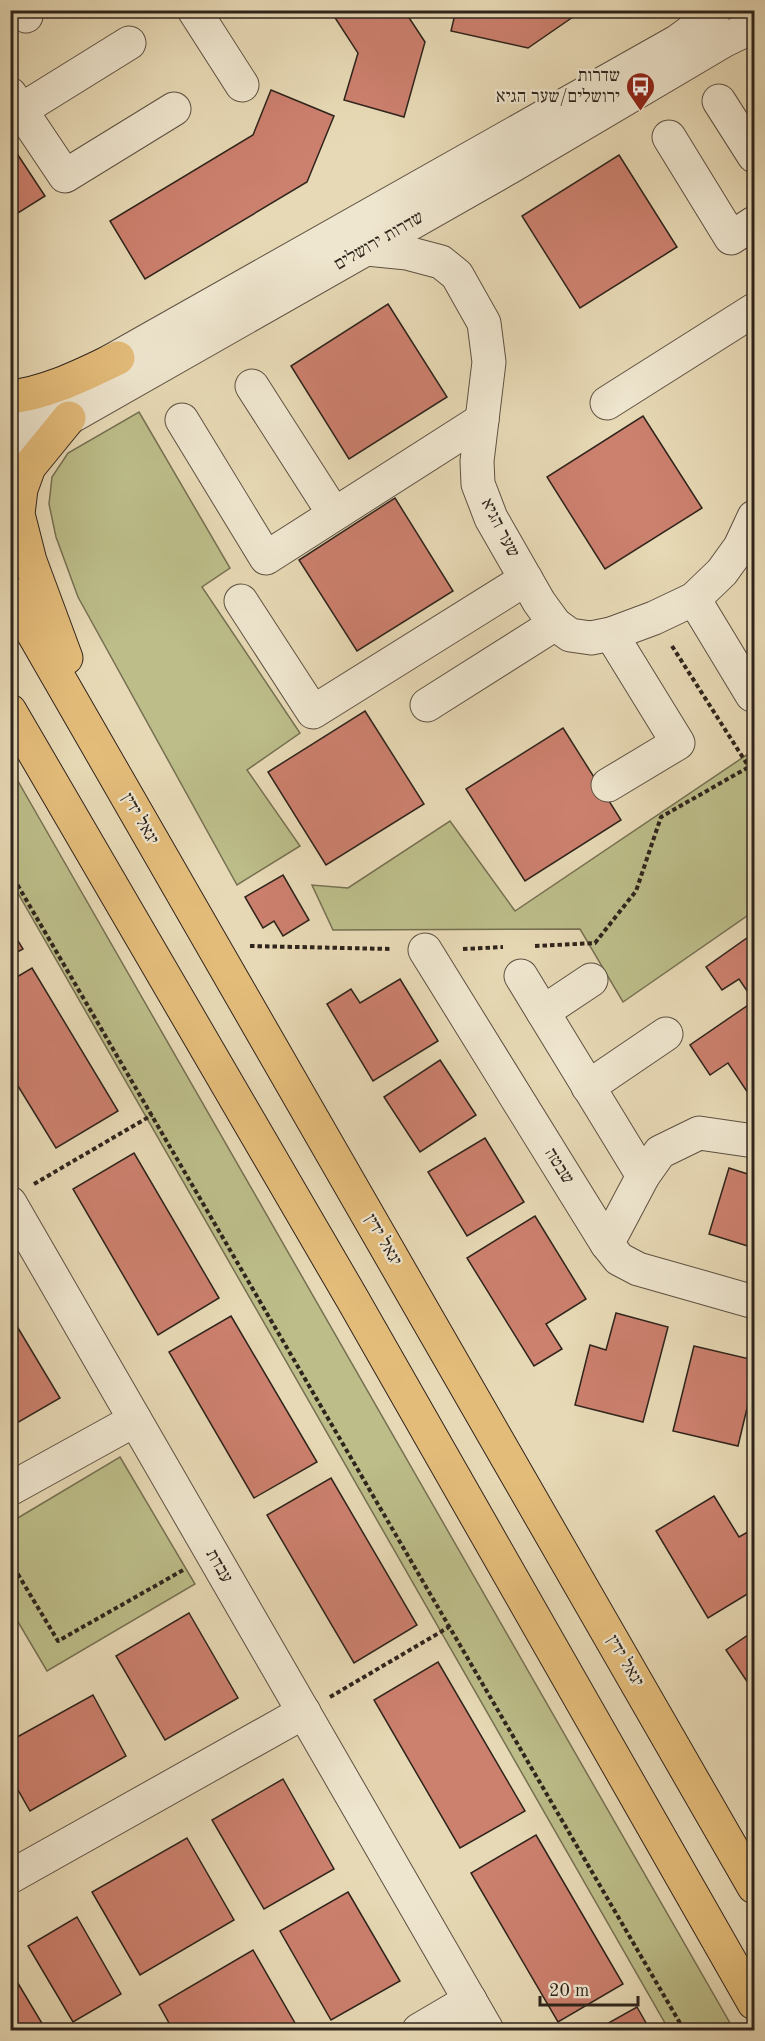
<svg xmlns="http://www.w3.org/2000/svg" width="765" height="2041" font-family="'Old Standard TT','Frank Ruhl Libre',serif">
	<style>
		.green { fill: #bcbd89; stroke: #767052; stroke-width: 1.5 }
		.building { fill: #cc806e; stroke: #2f241c; stroke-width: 1.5 }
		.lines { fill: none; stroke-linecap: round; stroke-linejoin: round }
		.minor-casing { stroke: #5d5142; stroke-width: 35 }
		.major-casing { stroke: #2f241c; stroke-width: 35 }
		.path { stroke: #2f241c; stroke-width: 4; stroke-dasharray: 4.5 3; stroke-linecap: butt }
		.minor { stroke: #efe6cf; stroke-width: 33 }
		.major { stroke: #e4bc7a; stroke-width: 33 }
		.labels { text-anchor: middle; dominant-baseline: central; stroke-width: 4.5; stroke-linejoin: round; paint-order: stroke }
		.poi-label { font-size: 18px; fill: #2f241c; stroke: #efe6cf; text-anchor: end }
		.street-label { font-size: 18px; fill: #2f241c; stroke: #efe6cf }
	</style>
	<rect width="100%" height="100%" fill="#e7d9b5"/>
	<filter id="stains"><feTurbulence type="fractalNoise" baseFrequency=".00333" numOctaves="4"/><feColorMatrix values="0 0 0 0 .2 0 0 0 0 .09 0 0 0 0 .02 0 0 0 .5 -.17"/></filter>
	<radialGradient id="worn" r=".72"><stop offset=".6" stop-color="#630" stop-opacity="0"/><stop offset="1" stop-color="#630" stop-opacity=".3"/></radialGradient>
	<g class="green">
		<path d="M139,412L230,568L202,587L300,733L247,770L300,846L237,885L78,597L56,537L49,504L52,477L68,453Z"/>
		<path d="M754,750V911L623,1002L580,929L333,930L312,885L348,888L450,821L515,911Z"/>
		<path d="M11,769L734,2030H669L11,881Z"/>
		<path d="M120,1457L195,1584L47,1671L11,1610V1522Z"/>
	</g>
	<g class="building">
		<path d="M330,10H404L425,42L404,117L344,100L358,53Z"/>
		<path d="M456,10H583L528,48L451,31Z"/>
		<path d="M271,90L334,116L307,182L145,279L110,221L253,135Z"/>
		<path d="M10,143L45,196L10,218Z"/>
		<path d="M619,155L677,247L580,308L522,216Z"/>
		<path d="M388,304L447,397L349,459L291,366Z"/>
		<path d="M643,416L702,508L605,569L547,477Z"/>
		<path d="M395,498L453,591L357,651L299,560Z"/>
		<path d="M365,711L424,804L326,865L268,772Z"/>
		<path d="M563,728L621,820L525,881L466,789Z"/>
		<path d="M283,875L309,920L283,936L274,921L263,928L245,897Z"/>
		<path d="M10,928L23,949L10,956Z"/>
		<path d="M754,933V1102L728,1063L710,1075L690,1045L754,1001L739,979L722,990L706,967Z"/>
		<path d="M32,968L118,1111L56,1148L10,1073V981Z"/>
		<path d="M400,979L438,1041L373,1081L327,1004L351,989L360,1003Z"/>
		<path d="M440,1060L476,1115L420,1152L384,1097Z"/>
		<path d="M485,1138L524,1202L467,1236L428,1172Z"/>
		<path d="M134,1153L219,1298L158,1335L73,1189Z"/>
		<path d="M729,1168L754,1176V1248L709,1234Z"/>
		<path d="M535,1216L586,1299L546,1324L562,1349L534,1366L467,1258Z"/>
		<path d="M616,1313L668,1327L643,1422L575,1405L590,1345L606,1350Z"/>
		<path d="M231,1316L317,1462L254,1498L169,1352Z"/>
		<path d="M12,1318L60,1398L10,1427V1319Z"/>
		<path d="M694,1346L754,1360V1379L738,1446L673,1431Z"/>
		<path d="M331,1478L417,1625L354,1663L267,1515Z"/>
		<path d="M714,1496L739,1537L753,1529L754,1531V1590L708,1618L656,1531Z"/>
		<path d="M189,1613L238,1698L165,1740L116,1656Z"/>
		<path d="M754,1631V1692L726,1650Z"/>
		<path d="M438,1662L525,1811L460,1848L374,1700Z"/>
		<path d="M93,1695L126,1756L30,1811L10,1776V1741Z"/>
		<path d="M283,1779L334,1869L264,1909L212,1820Z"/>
		<path d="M536,1835L623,1984L558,2022L471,1873Z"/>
		<path d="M187,1838L234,1920L140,1975L92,1892Z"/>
		<path d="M348,1892L400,1981L331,2020L280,1931Z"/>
		<path d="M77,1917L121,1994L73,2022L28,1946Z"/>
		<path d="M253,1950L299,2030H173L159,2005Z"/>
		<path d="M10,1970L46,2030H10Z"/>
		<path d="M637,2007L650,2030H596Z"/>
	</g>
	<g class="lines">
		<defs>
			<g id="minor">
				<path d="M22,10L26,16"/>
				<path d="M194,10L242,85"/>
				<path d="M10,94L65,176L174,109"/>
				<path d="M719,101L754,156"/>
				<path d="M21,110L129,43"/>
				<path d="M669,137L731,238L754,223"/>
				<path d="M367,249L407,253L441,262L457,275L484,323L489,362L477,461L478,484L491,518L539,602L555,624L570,635L591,638L611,634L654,618L694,599L722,572L740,547L754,517"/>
				<path d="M252,386L334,514"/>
				<path d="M607,403L754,310"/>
				<path d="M10,418L678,41L709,18L715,10"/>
				<path d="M182,420L266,558L482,420"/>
				<path d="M10,457L30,440L510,167L725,40L750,28"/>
				<path d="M694,599L752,695L754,693"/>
				<path d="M241,601L313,712L526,579"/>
				<path d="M427,705L555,624"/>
				<path d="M608,785L678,743L611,634"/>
				<path d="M425,950L607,1244L619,1259L638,1269L754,1302"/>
				<path d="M521,976L643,1176"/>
				<path d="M543,1012L591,980"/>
				<path d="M588,1087L666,1034"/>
				<path d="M10,1203L487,2030"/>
				<path d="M607,1244L643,1176L660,1152L699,1133L754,1141"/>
				<path d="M10,1489L135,1420"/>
				<path d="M10,1877L304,1712"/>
				<path d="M419,2030L470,2000"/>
			</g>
			<g id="major">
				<path d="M10,397C48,393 84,374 118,358"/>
				<path d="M10,593L754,1887"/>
				<path d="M66,658L30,561L18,514L21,489L29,467L69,418"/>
				<path d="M10,711L353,1300L754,2003"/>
			</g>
		</defs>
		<use href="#minor" class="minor-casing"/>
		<use href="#major" class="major-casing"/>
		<g class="path">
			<path d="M672,646L754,775"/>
			<path d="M10,872L684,2030"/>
			<path d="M250,946L392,949"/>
			<path d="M535,946L595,943L636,891L661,817L754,764"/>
			<path d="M463,949L503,947"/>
			<path d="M34,1184L152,1115"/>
			<path d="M10,1561L58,1641L185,1569"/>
			<path d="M330,1697L449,1627"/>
		</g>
		<use href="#minor" class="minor"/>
		<use href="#major" class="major"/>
	</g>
	<defs>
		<symbol id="bus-pin" viewBox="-11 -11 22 30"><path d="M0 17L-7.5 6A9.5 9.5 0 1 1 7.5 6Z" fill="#8f2418" stroke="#efe6cf"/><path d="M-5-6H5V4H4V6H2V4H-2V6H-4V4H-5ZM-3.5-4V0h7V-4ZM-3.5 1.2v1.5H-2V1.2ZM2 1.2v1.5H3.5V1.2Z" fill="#fff"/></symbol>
	</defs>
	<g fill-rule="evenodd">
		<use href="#bus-pin" x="624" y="70" width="33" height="45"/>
	</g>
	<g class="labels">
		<g class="poi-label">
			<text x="620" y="76">שדרות<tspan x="620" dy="21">ירושלים/שער הגיא</tspan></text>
		</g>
		<g class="street-label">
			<text transform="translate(379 241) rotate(-30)">שדרות ירושלים</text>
			<text transform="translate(500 528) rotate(63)">שער הגיא</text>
			<text transform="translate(140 819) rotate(60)">יגאל ידין</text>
			<text transform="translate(559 1166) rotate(58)">שבטה</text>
			<text transform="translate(383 1240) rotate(60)">יגאל ידין</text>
			<text transform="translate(219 1566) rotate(60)">עבדת</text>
			<text transform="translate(625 1661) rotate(60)">יגאל ידין</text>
		</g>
	</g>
	<rect width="765" height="2041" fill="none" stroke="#e7d9b5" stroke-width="36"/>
	<rect x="12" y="12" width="741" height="2017" fill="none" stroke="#2f241c" stroke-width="3"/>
	<rect x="18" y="18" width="729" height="2005" fill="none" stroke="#2f241c" stroke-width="1.5"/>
	<path d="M540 1996v9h98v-9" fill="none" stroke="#2f241c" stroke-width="3"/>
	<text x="549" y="1996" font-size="18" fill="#2f241c" stroke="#efe6cf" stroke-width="4.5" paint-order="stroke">20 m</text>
	<rect width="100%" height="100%" filter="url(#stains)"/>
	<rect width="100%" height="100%" fill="url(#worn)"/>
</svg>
